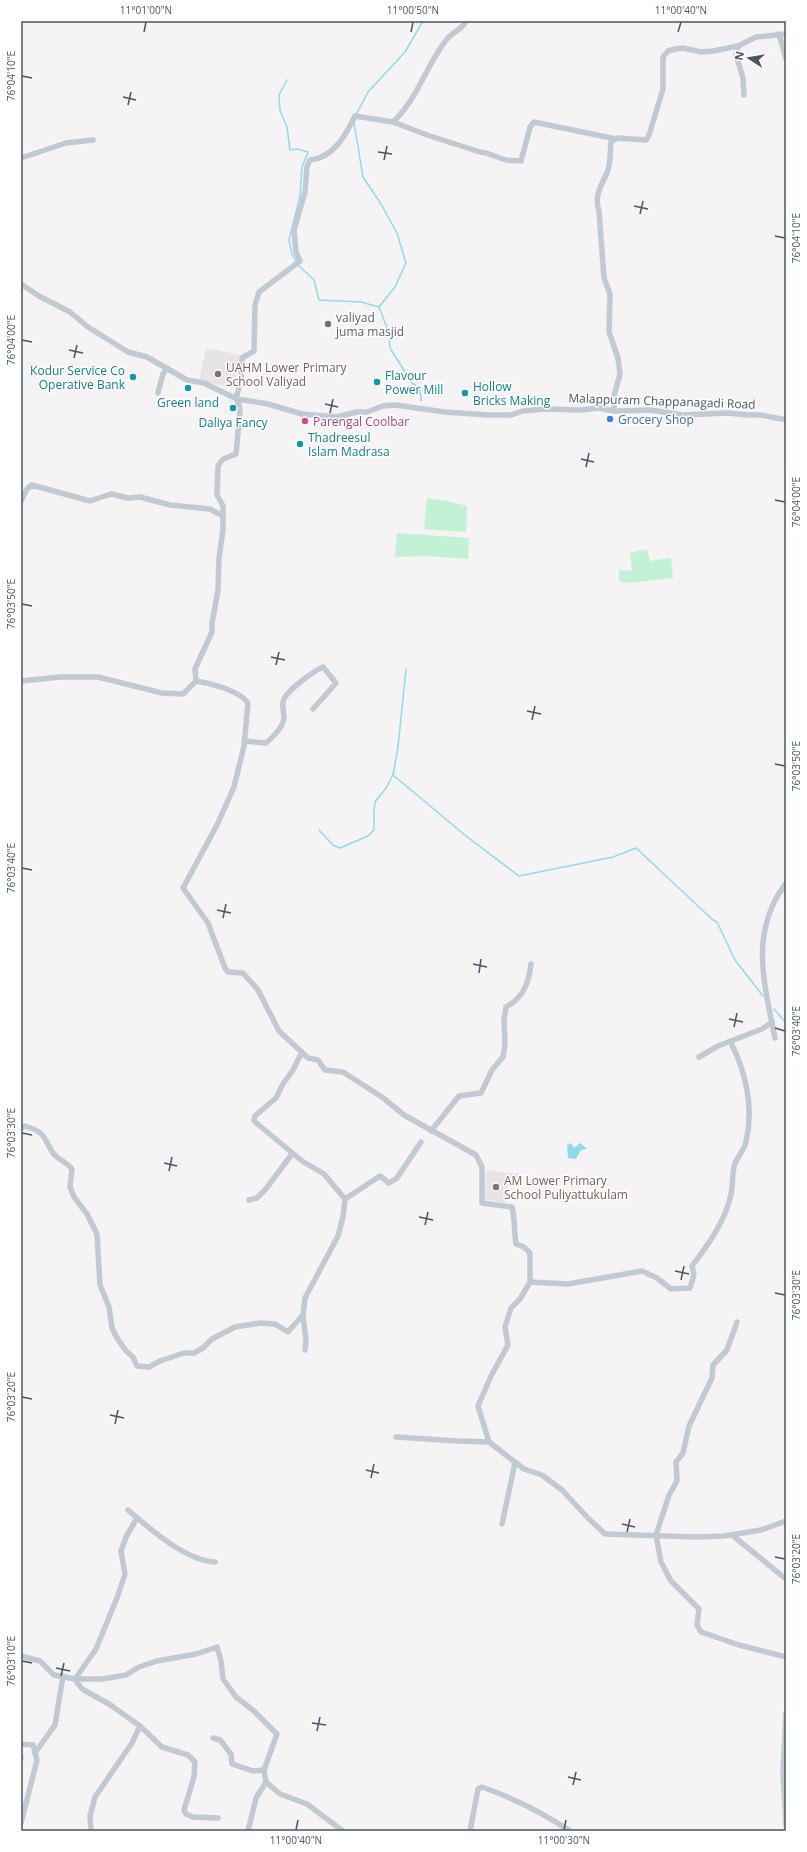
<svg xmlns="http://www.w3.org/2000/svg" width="807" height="1852" font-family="'Open Sans',sans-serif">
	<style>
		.education { fill: #e6e4e5 }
		.green { fill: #c3f1d5 }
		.water { fill: #90daee }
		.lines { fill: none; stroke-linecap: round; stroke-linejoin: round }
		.stream { stroke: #90daee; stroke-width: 1.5 }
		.minor { stroke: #c1cad2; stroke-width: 5.5 }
		.ticks { fill: none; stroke: #4a5661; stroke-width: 1.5 }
		.worship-dot { fill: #6b7280; stroke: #fff; stroke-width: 1.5 }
		.education-dot { fill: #8d6e63; stroke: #fff; stroke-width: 1.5 }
		.culture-dot { fill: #0f9aa8; stroke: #fff; stroke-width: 1.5 }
		.shop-dot { fill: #3f7fe0; stroke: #fff; stroke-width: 1.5 }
		.hotel-dot { fill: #d1479c; stroke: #fff; stroke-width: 1.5 }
		.labels { text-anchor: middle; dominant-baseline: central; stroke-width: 3; stroke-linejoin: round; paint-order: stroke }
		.worship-label { font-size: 12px; fill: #5b616d; stroke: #fff; text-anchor: start }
		.education-label { font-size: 12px; fill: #785e54; stroke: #fff; text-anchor: start }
		.culture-label { font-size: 12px; fill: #0d838f; stroke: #fff; text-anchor: start }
		.street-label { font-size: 12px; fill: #4a5661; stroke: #fff }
		.shop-label { font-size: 12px; fill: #366cbe; stroke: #fff; text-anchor: start }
		.hotel-label { font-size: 12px; fill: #b23c85; stroke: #fff; text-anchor: start }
		.neatline { fill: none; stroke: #4a5661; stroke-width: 1.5 }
		.ticks-label { font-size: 10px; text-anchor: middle; fill: #4a5661 }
	</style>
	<rect width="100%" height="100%" fill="#f5f3f3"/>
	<g class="education">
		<path d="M206,348L240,355L234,388L199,381Z"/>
		<path d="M487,1170L519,1174L516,1185H511L506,1188L505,1203L484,1199Z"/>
	</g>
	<g class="green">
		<path d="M427,498L447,501L467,506L466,532L424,529Z"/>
		<path d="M397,533L469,538L468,559L426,556L395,557Z"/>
		<path d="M647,549L650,561L671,558L673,578L628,583L619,581V570L632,571L630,553Z"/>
	</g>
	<path class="water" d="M571,1143L574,1148L580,1143L587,1149L581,1150L576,1159L568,1158L567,1145Z"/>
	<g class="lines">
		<g class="stream">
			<path d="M287,80L279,95L280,111L287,127L290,150L297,149L308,152L302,167L300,196L289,240L292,254L296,261"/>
			<path d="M356,115L368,92L405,52L423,21"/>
			<path d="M354,122L363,177L381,204L397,233L406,263L395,287L379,307"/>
			<path d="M298,265L314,280L319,300L361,302L379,307L389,333L390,348L412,383C420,388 421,392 421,401"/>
			<path d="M393,775L466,836L519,876L613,857L636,848L713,920L717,922L735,960L763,996"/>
			<path d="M319,830L333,845L340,848L368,836L374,830V811L375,802L386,788L393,775L398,747L406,669"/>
			<path d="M774,1009L786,1023"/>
		</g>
		<g class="minor">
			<path d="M779,34L786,59"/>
			<path d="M738,46L736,55L743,78L744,95"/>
			<path d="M393,122L427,135L480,152L486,153L506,160L521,161L530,127L534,122L616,139"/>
			<path d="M21,158L66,143L93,140"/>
			<path d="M21,284L39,296L70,312L88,327L128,352L147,357L187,380L204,383L237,399L268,404L302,414L336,417L357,412H367L383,406L395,405L445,412L488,415H511L523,411L545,409L581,410L599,408L614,411L650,410L683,415L728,413L747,415H761L781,419H786"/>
			<path d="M158,393L163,374L167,368"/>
			<path d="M236,399L241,379L242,358L254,351L255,305L259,292L300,261L296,252L294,230L305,192L307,166L310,160C333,158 346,135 355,116L393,122C418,99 426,65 447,39C453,32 463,29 466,21"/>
			<path d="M614,411V396L620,374L618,358L609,332L610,294L604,278L599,211C594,196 601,186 607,173C611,164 610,152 611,142L617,138L646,140L649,135L663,89V57L668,51L675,49L683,48L701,52L713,51L738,46L756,37L786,34"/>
			<path d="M21,501L27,489L32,485L90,501L111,494L128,498L140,497L170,505L210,509L223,516"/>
			<path d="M21,681L60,677H98L162,693L183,694L196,681"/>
			<path d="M196,681C211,683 240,691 248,703L244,746L234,787L217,825L183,888L208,923L225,968L228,972L243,973L258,990L279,1031L308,1058L318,1060L325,1070L343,1072L382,1097L404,1115L476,1155L482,1167V1203L512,1207C515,1219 514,1231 516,1244L524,1247L530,1253V1282L520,1299L511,1308L505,1327L508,1345L491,1376L478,1406L489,1442L524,1469L542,1475L562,1490L588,1518L605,1534L696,1537L724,1536L761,1530L786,1521"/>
			<path d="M196,681L195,669L212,632V623L218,590L219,558L223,530V506L217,495L218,466L223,459L236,454L240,410L237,399"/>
			<path d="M244,741L266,743C273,737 283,727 284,718C284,713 282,707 283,702C284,692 314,671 323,667L336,683L313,709"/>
			<path d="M775,1038C764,982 749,932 786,883"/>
			<path d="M699,1057L718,1046L762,1029L772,1022"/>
			<path d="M21,1128L25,1126C47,1133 42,1136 53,1153C57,1159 67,1162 72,1169L70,1187L74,1197L87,1214L97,1234L100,1285L109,1307L112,1328L117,1338L126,1351L133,1357L137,1366L149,1367L160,1361L184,1353H194L203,1348L212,1339L235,1327L260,1323L275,1324L288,1332L303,1315L305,1298L338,1236L343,1217L345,1199L324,1174L302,1161L254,1121L255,1116L276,1098L283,1084L293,1070L302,1052"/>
			<path d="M431,1131L459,1096L481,1093L492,1070L503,1057L505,1044L504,1020L506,1007C523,998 529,983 531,964"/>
			<path d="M345,1199L380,1176L389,1183L397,1178L421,1142"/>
			<path d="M249,1200L257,1198L265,1190L292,1154"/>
			<path d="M530,1282L568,1284L642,1271L657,1278L671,1289L690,1288L694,1275L692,1266C708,1245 726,1220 731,1194C733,1185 732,1176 734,1167C736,1158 744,1151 746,1142C754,1108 746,1071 730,1041"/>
			<path d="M303,1315L306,1341L305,1350"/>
			<path d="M737,1322L727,1350L713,1365L712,1378L689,1426L683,1453L676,1462L677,1481L669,1495L656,1535L661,1562L671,1581L699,1609L697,1625L701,1632L739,1645L786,1657"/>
			<path d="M396,1437L458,1441L489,1442"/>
			<path d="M128,1510C150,1529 186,1561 215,1562"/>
			<path d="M137,1518L126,1537L121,1551L125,1574L117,1598L96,1649L75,1679L82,1689L109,1704L140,1726L162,1747L188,1755L195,1762L194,1777L184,1810L186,1814L193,1817L218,1818"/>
			<path d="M502,1524L515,1463"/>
			<path d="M732,1535L786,1579"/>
			<path d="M21,1656L40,1661L54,1675L75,1679H102L126,1675L139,1667L157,1661L196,1654L217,1647L221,1661L223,1679L236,1697L254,1711L277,1734L264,1770L266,1782L280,1794L307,1804L343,1831"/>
			<path d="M786,1713L783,1773L786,1825"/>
			<path d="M213,1738L220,1740L231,1754L232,1764L253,1771L264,1770"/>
			<path d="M21,1744L33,1745L37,1760L21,1823"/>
			<path d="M35,1753L55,1725L63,1676"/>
			<path d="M21,1757V1758"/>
			<path d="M91,1831L90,1816L95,1797L132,1743L140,1726"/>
			<path d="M248,1831L256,1798L266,1782"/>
			<path d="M470,1831L478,1789L482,1787C513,1798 543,1813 570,1831"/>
		</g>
	</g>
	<path class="ticks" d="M144,32L146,22M411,32L413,22M678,32L681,22M22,76L32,78M123,97L136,100M128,105L131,92M378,152L392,154M384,160L387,146M634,206L648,209M640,214L643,201M775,236L785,238M22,340L32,342M69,350L83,353M74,358L77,345M325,404L338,407M330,413L333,399M581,459L594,462M586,467L589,453M775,500L785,502M22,604L32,606M271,657L285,660M276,665L279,652M527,711L541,714M532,720L535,706M775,764L785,766M22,868L32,870M217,910L231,913M223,918L226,904M473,964L487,967M479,973L481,959M729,1019L743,1022M734,1027L737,1013M775,1028L785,1031M22,1133L32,1135M164,1163L177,1166M169,1171L172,1157M419,1217L433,1220M425,1225L428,1212M675,1271L689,1274M681,1280L684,1266M775,1293L785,1295M22,1397L32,1399M110,1415L124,1418M115,1424L118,1410M366,1470L379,1473M371,1478L374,1464M622,1524L635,1527M627,1532L630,1519M775,1557L785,1559M22,1661L32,1663M56,1668L70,1671M61,1676L64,1663M312,1723L326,1725M317,1731L320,1717M568,1777L581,1780M573,1785L576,1772M296,1830L298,1820M564,1830L566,1820"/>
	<circle class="worship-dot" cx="328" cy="324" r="4"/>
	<g class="education-dot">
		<circle cx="218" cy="374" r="4"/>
		<circle cx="496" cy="1187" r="4"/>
	</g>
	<g class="culture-dot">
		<circle cx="133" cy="377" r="4"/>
		<circle cx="377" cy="382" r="4"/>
		<circle cx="188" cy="388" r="4"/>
		<circle cx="465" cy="393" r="4"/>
		<circle cx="233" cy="408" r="4"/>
		<circle cx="300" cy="444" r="4"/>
	</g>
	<circle class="shop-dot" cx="610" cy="419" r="4"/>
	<circle class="hotel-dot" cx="305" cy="421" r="4"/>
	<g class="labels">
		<g class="worship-label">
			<text x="336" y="317">valiyad<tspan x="336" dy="14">juma masjid</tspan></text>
		</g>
		<g class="education-label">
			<text x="226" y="367">UAHM Lower Primary<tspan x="226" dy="14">School Valiyad</tspan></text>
			<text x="504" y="1180">AM Lower Primary<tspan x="504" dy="14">School Puliyattukulam</tspan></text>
		</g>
		<g class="culture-label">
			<text x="125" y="370" text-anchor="end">Kodur Service Co<tspan x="125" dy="14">Operative Bank</tspan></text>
			<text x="385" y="375">Flavour<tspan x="385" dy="14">Power Mill</tspan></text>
			<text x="473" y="386">Hollow<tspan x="473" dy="14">Bricks Making</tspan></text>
			<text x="188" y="402" text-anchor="middle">Green land</text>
			<text x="233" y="422" text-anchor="middle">Daliya Fancy</text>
			<text x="308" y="437">Thadreesul<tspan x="308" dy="14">Islam Madrasa</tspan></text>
		</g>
		<g class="street-label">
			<text transform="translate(662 401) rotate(2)">Malappuram Chappanagadi Road</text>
		</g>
		<g class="shop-label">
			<text x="618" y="419">Grocery Shop</text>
		</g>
		<g class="hotel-label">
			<text x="313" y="421">Parengal Coolbar</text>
		</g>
	</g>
	<rect width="807" height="1852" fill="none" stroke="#ffffff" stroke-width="44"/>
	<g transform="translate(749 58) rotate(282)" stroke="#ffffff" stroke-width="3" paint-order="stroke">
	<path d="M0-3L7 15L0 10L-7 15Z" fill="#4a5661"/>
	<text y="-6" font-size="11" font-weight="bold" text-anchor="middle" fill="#4a5661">N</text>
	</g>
	<rect x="22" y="22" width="763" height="1808" class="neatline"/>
	<g class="ticks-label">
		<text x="146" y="14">11°01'00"N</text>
		<text x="413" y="14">11°00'50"N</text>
		<text x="681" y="14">11°00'40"N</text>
		<text transform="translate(11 76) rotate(-90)" y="4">76°04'10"E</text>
		<text transform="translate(796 238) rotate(-90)" y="4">76°04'10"E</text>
		<text transform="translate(11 340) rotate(-90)" y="4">76°04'00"E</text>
		<text transform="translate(796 502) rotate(-90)" y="4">76°04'00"E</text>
		<text transform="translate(11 604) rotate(-90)" y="4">76°03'50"E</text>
		<text transform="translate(796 766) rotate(-90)" y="4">76°03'50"E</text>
		<text transform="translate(11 868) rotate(-90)" y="4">76°03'40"E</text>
		<text transform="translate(796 1031) rotate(-90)" y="4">76°03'40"E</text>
		<text transform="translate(11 1133) rotate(-90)" y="4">76°03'30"E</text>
		<text transform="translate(796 1295) rotate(-90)" y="4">76°03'30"E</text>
		<text transform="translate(11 1397) rotate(-90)" y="4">76°03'20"E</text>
		<text transform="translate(796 1559) rotate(-90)" y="4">76°03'20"E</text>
		<text transform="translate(11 1661) rotate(-90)" y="4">76°03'10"E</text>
		<text x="296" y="1844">11°00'40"N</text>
		<text x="564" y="1844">11°00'30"N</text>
	</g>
</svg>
